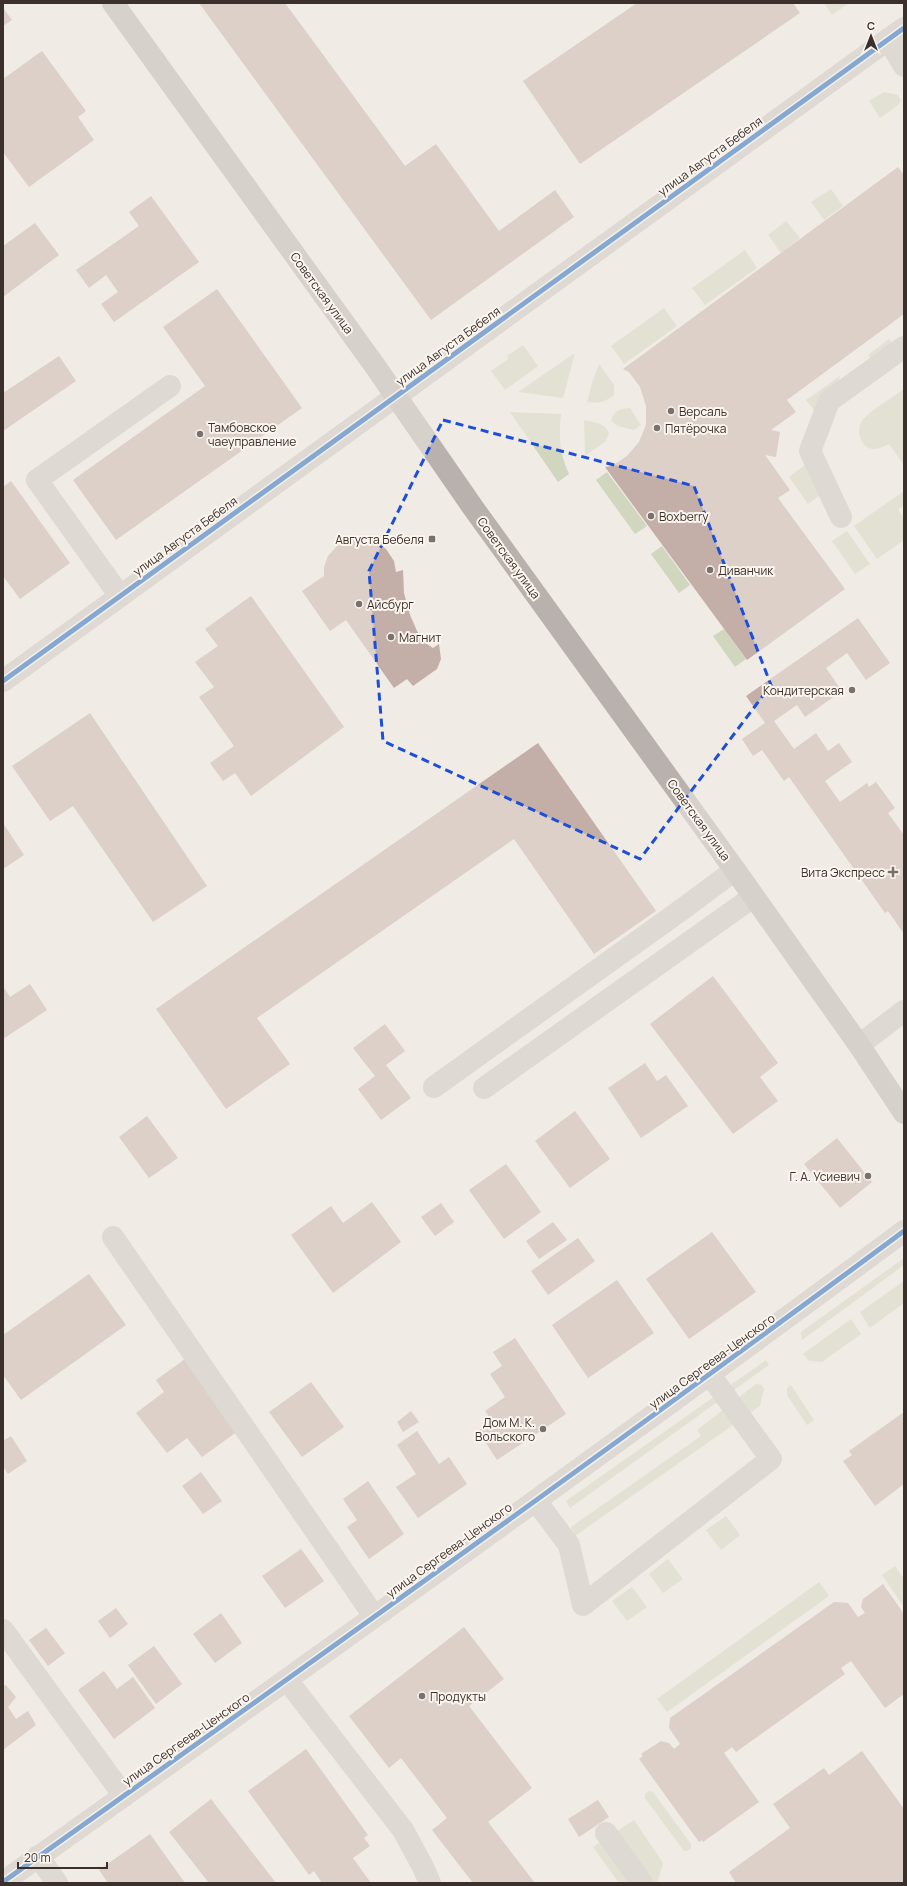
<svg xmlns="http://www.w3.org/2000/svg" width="907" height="1886" font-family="Manrope,sans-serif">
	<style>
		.green { fill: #d1d6bf }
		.building { fill: #c3afa7 }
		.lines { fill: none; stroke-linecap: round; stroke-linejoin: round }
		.minor { stroke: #c9c3be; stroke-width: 22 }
		.major { stroke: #b8b1ad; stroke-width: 22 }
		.cycleway-casing { stroke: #fbf5ee; stroke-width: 8 }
		.cycleway { stroke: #0057b8; stroke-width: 5 }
		.marked { fill: none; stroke: #1d4ed8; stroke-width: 3; stroke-dasharray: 8 5; stroke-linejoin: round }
		.poi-dot { fill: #7a716c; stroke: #fbf5ee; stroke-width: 1.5 }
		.labels { text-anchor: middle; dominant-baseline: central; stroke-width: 4; stroke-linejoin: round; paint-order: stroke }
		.street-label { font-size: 12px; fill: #3b302b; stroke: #fbf5ee }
		.poi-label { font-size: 12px; fill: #3b302b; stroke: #fbf5ee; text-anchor: start }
	</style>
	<rect width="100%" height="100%" fill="#f0ebe5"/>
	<g class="green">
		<path d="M824,3H849L832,15Z"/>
		<path d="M884,92L898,95L901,101L897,106L880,118L869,101Z"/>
		<path d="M831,189L843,206L824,220L811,202Z"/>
		<path d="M786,221L800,238L781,253L768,235Z"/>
		<path d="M745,250L757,268L705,305L692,288Z"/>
		<path d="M664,308L677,326L624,364L611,346Z"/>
		<path d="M889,339L899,352L878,368L868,355Z"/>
		<path d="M523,345L538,366L505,390L491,371L508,359L507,356Z"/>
		<path d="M575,353L563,398L518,392Z"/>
		<path d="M599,364L614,385V395C605,402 598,404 587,402L592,383Z"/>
		<path d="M840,376L827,426L806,400Z"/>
		<path d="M904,389V465L889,444C883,447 876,451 869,448C860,444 856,430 862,421C870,410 892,398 904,389Z"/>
		<path d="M630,408L641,425L634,430L618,426L611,421C614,410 620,409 630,408Z"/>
		<path d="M510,412L561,414C559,439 559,451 569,474L558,482Z"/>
		<path d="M584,420C594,422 605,423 609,433L606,441L585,456Z"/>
		<path d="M809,462L828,489L808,504L789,477Z"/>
		<path d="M607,472L647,526L635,534L596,480Z"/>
		<path d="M904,491V505L898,510L904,518V540L877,559L854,526Z"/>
		<path d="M847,531L870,564L855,574L832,541Z"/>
		<path d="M662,546L690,585L679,593L651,554Z"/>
		<path d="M724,629L746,659L735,667L713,636Z"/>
		<path d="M904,1258V1265L802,1340L801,1332Z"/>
		<path d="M904,1281V1303L870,1328L860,1312Z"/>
		<path d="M851,1319L861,1334L822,1362L809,1361L803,1354Z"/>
		<path d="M766,1360L769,1365L570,1508L566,1501Z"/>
		<path d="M756,1384L762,1385L764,1389L760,1406L575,1536L571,1527L701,1436L697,1430Z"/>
		<path d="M791,1385L814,1420L807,1425L787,1395V1388Z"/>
		<path d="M726,1516L740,1535L721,1550L706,1530Z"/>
		<path d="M668,1559L683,1579L663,1593L649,1574Z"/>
		<path d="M895,1566L904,1579V1607L882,1575Z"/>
		<path d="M819,1582L829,1596L667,1712L657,1699Z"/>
		<path d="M632,1587L647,1607L627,1621L612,1601Z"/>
		<path d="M649,1791L653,1792L691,1844V1848L687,1851H684L645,1798V1794Z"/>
		<path d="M634,1820L663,1863L658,1881L656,1883H619L593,1847Z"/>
	</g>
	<g class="building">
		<path d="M199,3H285L405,166L436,144L499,231L555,190L574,217L431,320Z"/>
		<path d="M637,3H793L800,13L580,164L523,81Z"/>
		<path d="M3,8L12,20L3,26Z"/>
		<path d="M42,51L86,111L78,117L94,140L29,187L3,152V79Z"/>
		<path d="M898,167L904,175V314L787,400L796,412L771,430L780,432L776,457L765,455L790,490L778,498L845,589L747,660L605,467L612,466L627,456L639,442L646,425V406L640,387L629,372L623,369Z"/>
		<path d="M151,196L199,262L114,322L101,304L118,292L106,275L89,288L76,270L139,226L129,212Z"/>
		<path d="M35,223L59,255L3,297V246Z"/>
		<path d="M217,289L302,408L116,540L73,480L205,386L163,327Z"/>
		<path d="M59,356L76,381L3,431V393Z"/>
		<path d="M11,481L70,563L20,599L3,576V487Z"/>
		<path d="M360,538L374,541L386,549L394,561L396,572L403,570L404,593L410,615L417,631L427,644L433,648L439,644L441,659L437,669L413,686L407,679L394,688L346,620L330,631L302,591L324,576V567L328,556L337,546L347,540Z"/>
		<path d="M251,596L344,727L251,796L235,773L223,781L210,763L234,746L199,697L214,687L195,662L218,646L205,629Z"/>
		<path d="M858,618L890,663L866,680L847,653L826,668L842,691L805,717L797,705L774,721L794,749L816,733L828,751L839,743L852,762L825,781L840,802L867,783L869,787L876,782L895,808L888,813L904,835V934L888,911L885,913L789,777L784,781L762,750L753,756L742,739L765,723L746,696Z"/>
		<path d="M90,713L207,886L153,922L73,806L50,821L12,766Z"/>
		<path d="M538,743L656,911L594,954L514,839L257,1018L290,1064L226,1109L156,1009Z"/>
		<path d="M3,823L24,855L3,869Z"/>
		<path d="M713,976L778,1063L760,1077L778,1101L733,1134L650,1024Z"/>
		<path d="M30,984L47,1010L3,1039V986L10,997Z"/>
		<path d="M385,1024L405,1051L386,1065L411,1098L381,1120L358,1089L375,1076L353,1048Z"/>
		<path d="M645,1063L657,1081L666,1075L688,1106L641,1138L608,1088Z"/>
		<path d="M575,1111L610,1159L570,1188L535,1141Z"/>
		<path d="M147,1116L178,1158L149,1178L119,1137Z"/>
		<path d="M837,1138L872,1182L840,1208L804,1164Z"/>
		<path d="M506,1164L541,1212L504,1239L469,1190Z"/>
		<path d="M372,1202L401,1242L333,1293L291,1235L331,1206L343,1223Z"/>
		<path d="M441,1203L454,1222L435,1236L421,1217Z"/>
		<path d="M553,1222L567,1240L539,1259L526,1241Z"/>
		<path d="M712,1232L756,1292L689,1339L646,1279Z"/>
		<path d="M578,1238L595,1261L548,1295L531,1271Z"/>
		<path d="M89,1274L126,1325L21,1400L3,1375V1335Z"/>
		<path d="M617,1280L654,1333L588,1378L552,1325Z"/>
		<path d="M515,1338L566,1414L497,1460L478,1431L492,1421L485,1411L505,1397L490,1374L502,1366L493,1352Z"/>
		<path d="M185,1359L238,1431L202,1457L187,1438L167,1453L136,1413L164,1392L156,1380Z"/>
		<path d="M311,1382L344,1427L302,1457L269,1412Z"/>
		<path d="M411,1411L419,1422L403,1432L397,1422Z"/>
		<path d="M904,1412V1484L875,1506L843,1461L852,1455L849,1451Z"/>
		<path d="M417,1431L439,1464L449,1457L467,1484L418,1518L396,1487L416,1474L397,1445Z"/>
		<path d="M11,1436L27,1461L8,1474L3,1466V1441Z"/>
		<path d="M201,1472L222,1501L203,1514L182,1486Z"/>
		<path d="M368,1481L404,1534L369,1559L347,1527L357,1520L343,1499Z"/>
		<path d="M301,1549L324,1581L285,1608L262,1576Z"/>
		<path d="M883,1584L904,1614V1694L885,1708L851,1661L841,1668L845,1674L736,1752L732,1747L724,1753L759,1802L703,1842L702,1840L699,1842L639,1759L643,1756L641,1754L661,1741L669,1743L674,1749L680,1744L669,1728L670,1718L834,1602L848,1603L858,1617L865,1613L861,1607L863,1599Z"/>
		<path d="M116,1608L128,1624L110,1638L98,1621Z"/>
		<path d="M221,1613L242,1643L215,1663L193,1634Z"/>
		<path d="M464,1627L504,1679L469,1706L532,1788L488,1822L535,1883H473L432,1830L447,1818L401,1758L389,1768L349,1716Z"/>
		<path d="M46,1628L65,1653L48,1666L29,1640Z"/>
		<path d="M154,1646L182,1684L156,1704L128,1665Z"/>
		<path d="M104,1671L117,1689L133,1677L155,1708L114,1739L78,1690Z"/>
		<path d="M6,1685L16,1697L8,1707L16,1719L28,1711L36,1725L3,1750V1686Z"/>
		<path d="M306,1749L368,1835L364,1838L370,1846L353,1858L371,1883H322L314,1871L309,1875L248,1791Z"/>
		<path d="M862,1751L904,1809V1883H736L729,1872L790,1828L773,1804L824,1768L829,1775Z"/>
		<path d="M211,1799L276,1883H209L169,1832Z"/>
		<path d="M598,1800L609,1817L579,1837L568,1819Z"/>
		<path d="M150,1834L185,1883H108L99,1870Z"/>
	</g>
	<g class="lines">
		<g class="minor">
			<path d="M888,39L904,66"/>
			<path d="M841,517L810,451L829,401L904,347"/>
			<path d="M120,596L37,480L170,386"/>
			<path d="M3,681L904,28"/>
			<path d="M859,1045L904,1011"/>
			<path d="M434,1087L684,908L735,870"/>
			<path d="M484,1088L753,897"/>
			<path d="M113,1237L374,1616"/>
			<path d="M536,1501L569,1545L583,1605L771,1459L710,1375"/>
			<path d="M3,1630L124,1796"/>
			<path d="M287,1680L403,1830L423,1867L430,1883"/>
			<path d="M606,1833L642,1883"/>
			<path d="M38,1856L57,1883"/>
			<path d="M3,1882C305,1667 606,1452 904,1231"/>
		</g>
		<path class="major" d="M113,3L375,366L474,509L735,870L859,1045L904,1113"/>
		<defs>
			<g id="cycleway">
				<path d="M3,681L904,28"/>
				<path d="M3,1882C305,1667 606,1452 904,1231"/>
			</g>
		</defs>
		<use href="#cycleway" class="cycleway-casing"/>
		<use href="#cycleway" class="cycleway"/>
	</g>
	<path d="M0 0H907V1886H0ZM443,420L694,486L771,685L640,859L383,741L369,571Z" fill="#f0ebe5" fill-opacity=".55" fill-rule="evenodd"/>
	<path class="marked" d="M443,420L694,486L771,685L640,859L383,741L369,571Z"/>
	<g class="poi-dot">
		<circle cx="671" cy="411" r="4"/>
		<circle cx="657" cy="428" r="4"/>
		<circle cx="200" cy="434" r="4"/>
		<circle cx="651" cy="516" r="4"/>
		<rect x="428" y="535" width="8" height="8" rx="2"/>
		<circle cx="710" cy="570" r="4"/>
		<circle cx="359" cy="604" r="4"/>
		<circle cx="391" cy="637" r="4"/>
		<circle cx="852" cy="690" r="4"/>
		<path d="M891 866h4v4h4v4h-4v4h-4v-4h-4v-4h4z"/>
		<circle cx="868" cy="1176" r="4"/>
		<circle cx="543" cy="1429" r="4"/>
		<circle cx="422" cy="1696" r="4"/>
	</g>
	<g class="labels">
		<g class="street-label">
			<text transform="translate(710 156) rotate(-36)">улица Августа Бебеля</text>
			<text transform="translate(322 293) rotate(54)">Советская улица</text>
			<text transform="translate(448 346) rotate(-36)">улица Августа Бебеля</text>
			<text transform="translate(185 536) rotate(-36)">улица Августа Бебеля</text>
			<text transform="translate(509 558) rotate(54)">Советская улица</text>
			<text transform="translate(699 820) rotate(54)">Советская улица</text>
			<text transform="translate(712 1361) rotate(-36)">улица Сергеева-Ценского</text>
			<text transform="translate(449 1550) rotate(-36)">улица Сергеева-Ценского</text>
			<text transform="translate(186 1739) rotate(-35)">улица Сергеева-Ценского</text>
		</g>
		<g class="poi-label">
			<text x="679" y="411">Версаль</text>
			<text x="208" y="427">Тамбовское<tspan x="208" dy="14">чаеуправление</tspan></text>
			<text x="665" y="428">Пятёрочка</text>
			<text x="659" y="516">Boxberry</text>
			<text x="424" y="539" text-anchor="end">Августа Бебеля</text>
			<text x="718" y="570">Диванчик</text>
			<text x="367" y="604">Айсбург</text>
			<text x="399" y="637">Магнит</text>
			<text x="844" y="690" text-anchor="end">Кондитерская</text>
			<text x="885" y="872" text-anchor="end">Вита Экспресс</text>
			<text x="860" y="1176" text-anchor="end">Г. А. Усиевич</text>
			<text x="535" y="1422" text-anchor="end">Дом М. К.<tspan x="535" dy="14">Вольского</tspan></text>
			<text x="430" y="1696">Продукты</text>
		</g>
	</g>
	<rect width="907" height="1886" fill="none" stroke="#3b302b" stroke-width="8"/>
	<g transform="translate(871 36)" stroke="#fbf5ee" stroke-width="3" paint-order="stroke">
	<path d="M0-3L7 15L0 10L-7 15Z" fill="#3b302b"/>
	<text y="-6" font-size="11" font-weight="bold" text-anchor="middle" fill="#3b302b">С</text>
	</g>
	<path d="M18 1862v6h89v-6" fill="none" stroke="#3b302b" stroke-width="2"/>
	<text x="24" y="1862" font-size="12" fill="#3b302b" stroke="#fbf5ee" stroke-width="3" paint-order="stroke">20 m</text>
</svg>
